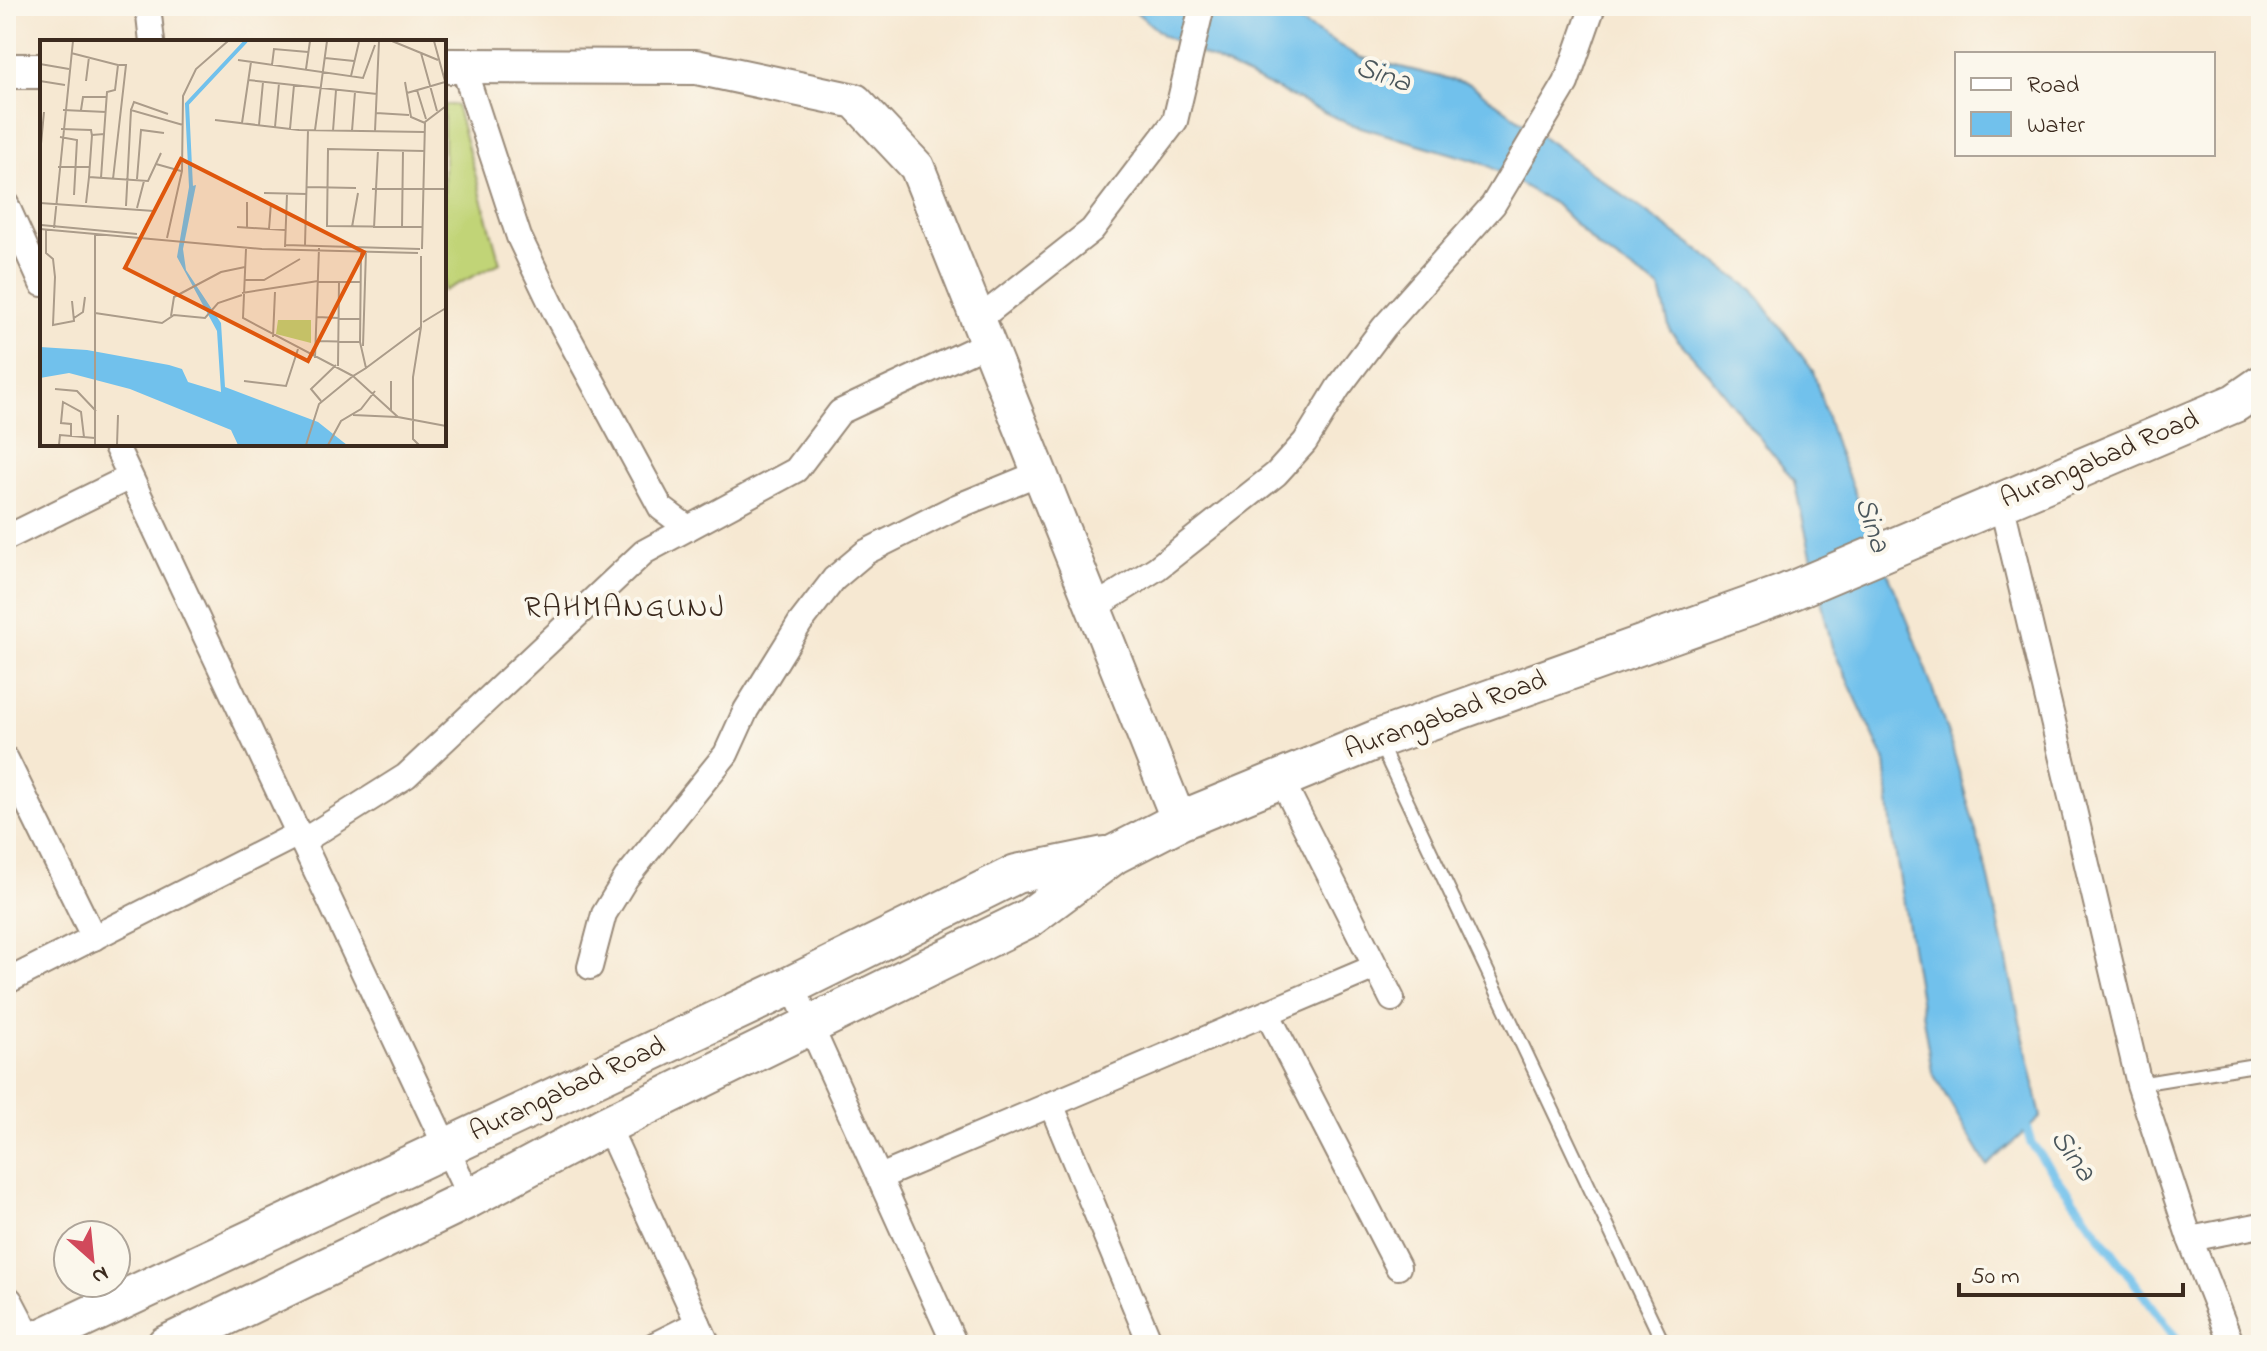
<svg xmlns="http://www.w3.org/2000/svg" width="2267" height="1351" font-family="'Indie Flower',sans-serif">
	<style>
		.green { fill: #c1d477; stroke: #7e7f4a; stroke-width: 2 }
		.water { fill: #71c1ec; stroke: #567685; stroke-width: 2 }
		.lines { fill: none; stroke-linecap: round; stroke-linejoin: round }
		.stream { stroke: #71c1ec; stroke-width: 9 }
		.lane-casing { stroke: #988978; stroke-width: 16 }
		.street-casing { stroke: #988978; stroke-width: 28 }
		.secondary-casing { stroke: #988978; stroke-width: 38 }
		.primary-casing { stroke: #988978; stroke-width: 42 }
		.lane { stroke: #fff; stroke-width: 12 }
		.street { stroke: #fff; stroke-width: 24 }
		.secondary { stroke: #fff; stroke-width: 34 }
		.primary { stroke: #fff; stroke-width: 38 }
		.labels { text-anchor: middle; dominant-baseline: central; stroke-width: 8; stroke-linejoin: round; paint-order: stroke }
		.street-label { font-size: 28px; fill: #3b2a1e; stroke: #fbf7ec }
		.water-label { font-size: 30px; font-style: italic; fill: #4b575c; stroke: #fbf7ec }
		.neighbourhood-label { font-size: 30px; letter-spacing: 2px; fill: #3b2a1e; stroke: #fbf7ec }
		.inset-river { fill: none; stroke: #71c1ec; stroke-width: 4 }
		.inset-road { fill: none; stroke: #ab9c8a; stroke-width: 2 }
		.view { fill: #df570d; fill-opacity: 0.15; stroke: #df570d; stroke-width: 4 }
		.inset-edge { fill: none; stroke: #3b2a1e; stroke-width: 4 }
	</style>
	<rect width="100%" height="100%" fill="#fbf7ec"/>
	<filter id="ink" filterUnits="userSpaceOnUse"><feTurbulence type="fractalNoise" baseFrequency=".0125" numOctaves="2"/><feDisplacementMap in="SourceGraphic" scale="16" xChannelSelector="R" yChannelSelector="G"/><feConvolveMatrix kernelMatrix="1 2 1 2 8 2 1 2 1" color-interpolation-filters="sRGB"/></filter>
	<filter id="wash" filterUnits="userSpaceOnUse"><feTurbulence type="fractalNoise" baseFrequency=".006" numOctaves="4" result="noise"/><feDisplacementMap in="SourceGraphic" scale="32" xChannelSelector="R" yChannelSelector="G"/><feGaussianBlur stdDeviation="1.8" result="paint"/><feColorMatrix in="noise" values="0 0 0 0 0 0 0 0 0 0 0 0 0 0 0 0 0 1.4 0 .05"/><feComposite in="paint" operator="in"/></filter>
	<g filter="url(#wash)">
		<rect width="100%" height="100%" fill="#f6e8d2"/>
		<path class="green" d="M444,105H456L500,263L444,291Z"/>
		<path class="water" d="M1129,6H1273L1359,57L1470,84L1753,290L1813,371L1836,447L1916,641L1950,740L1987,870L2041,1117L1987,1166L1932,1072L1892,832L1885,761L1832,647L1794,481L1707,372L1670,331L1660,288L1599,248L1555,204L1483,163L1347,123L1164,36Z"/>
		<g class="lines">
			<path class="stream" d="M2024,1120L2031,1143L2181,1345"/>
		</g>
	</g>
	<g filter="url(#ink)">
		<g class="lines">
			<defs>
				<g id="lane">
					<path d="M1380,744L1664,1345"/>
					<path d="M2139,1084L2261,1064"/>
				</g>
				<g id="street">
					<path d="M148,6L152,42"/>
					<path d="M463,66L519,237L556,314L661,508L688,528"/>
					<path d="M6,204L42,284"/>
					<path d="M978,320L1092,230L1175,121L1202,6"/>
					<path d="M115,444L470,1198"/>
					<path d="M2001,502L2139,1084L2190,1239L2232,1345"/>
					<path d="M6,538L130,477"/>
					<path d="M1093,608L1157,568L1276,474L1305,442L1338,388L1384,327L1493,205L1566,83L1593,6"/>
					<path d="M6,759L94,938"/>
					<path d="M1281,779L1392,999"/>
					<path d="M303,841L406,776L644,552L796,470L840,412L987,343"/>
					<path d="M590,967L604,914L626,878L726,754L746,710L774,665L800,623L834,579L866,552L956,507L1039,473"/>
					<path d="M6,982L300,833"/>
					<path d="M792,985L955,1345"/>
					<path d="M1267,1013L1398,1267"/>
					<path d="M1051,1104L1151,1345"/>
					<path d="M607,1125L708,1345"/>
					<path d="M880,1177L1375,967"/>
					<path d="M2190,1239L2261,1225"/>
					<path d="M654,1345L698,1323"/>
				</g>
				<g id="secondary">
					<path d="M444,66L696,67L855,101L917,167L1179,821"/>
					<path d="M6,71H42"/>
					<path d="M6,1303L28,1345"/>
				</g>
				<g id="primary">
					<path d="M27,1345L792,985L1016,874L1104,856"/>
					<path d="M166,1345L470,1198L607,1125L1029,918L1115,854L1179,821L1378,739L1784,594L2235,403L2261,385"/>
				</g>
			</defs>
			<use href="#lane" class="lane-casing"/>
			<use href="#street" class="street-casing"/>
			<use href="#secondary" class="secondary-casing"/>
			<use href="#primary" class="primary-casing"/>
			<use href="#lane" class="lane"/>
			<use href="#street" class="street"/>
			<use href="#secondary" class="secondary"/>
			<use href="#primary" class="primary"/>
		</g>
	</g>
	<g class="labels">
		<g class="street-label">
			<text transform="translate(2100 460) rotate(-23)">Aurangabad Road</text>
			<text transform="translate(1446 716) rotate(-20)">Aurangabad Road</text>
			<text transform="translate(568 1090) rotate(-25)">Aurangabad Road</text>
		</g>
		<g class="water-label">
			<text transform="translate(1383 76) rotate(19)">Sina</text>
			<text transform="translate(1871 525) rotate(72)">Sina</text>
			<text transform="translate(2072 1156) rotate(55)">Sina</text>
		</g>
		<g class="neighbourhood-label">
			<text x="625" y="609">RAHMANGUNJ</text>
		</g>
	</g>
	<g transform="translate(40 40)">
		<rect width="406" height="406" fill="#f6e8d2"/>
		<path d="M238,280H271V303L236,294Z" fill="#c1d477"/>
		<path d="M156,145L143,209L146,230L181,283L185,347L278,382L307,405H198L191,390L90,349L29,333L0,338V307L47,310L129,325L142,329L148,342L181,352L177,291L137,217L149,147Z" fill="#71c1ec"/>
		<path class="inset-river" d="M151,147L147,64L206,1"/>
		<path class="inset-road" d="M352,1L398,20M394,1L406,45M31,13L78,25L75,50L67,52L64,94M381,13L397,71M285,18L314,21M198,20L323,38L335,5M0,24L29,29M232,25L234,9L268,12M266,29L270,1M311,36L319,2M208,40L337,54M0,41L25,45M46,41L49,17M365,42L371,77L385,83M377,50L386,79M367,53L405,42M23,70L66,72M41,70L43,57H67M91,70L94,62L128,74M336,73L369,75M175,80L259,90L384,92M202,83L211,22M219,85L223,42M235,87L239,43M21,89L51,90L52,96M250,89L254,45M275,90L287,1M293,91L296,50M312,91L315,52M335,91L339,1M20,97L37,100L34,155M1,104L4,72M116,124L141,131M18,127H50M61,138L64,94L52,95L49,137L108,141L121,113M73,139L86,25H79M97,139L101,90L124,93M267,147L316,148M332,149H406M224,153L267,154M207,162V187M0,163L114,171M46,163L49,137M86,166L91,70L143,85M97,168L104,141M1,185L97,194M197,187L245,190M312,187L318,153M383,187L287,186L288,109L385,111M14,188L33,1M334,188L338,110M362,188L363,110M0,189L222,209L378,213M229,189L231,163M6,190V213L13,219L15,237L13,285L34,281L32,261M127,198L142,131L143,56L156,29L188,1M245,205L380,209M265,205L268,90M245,207L247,154M206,209L203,278L313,336L326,328L320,302L321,211M382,209L385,82L406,66M204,240H224L260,219M278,242H321M202,253L278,241M55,273L122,283L134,275L165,278L178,263L202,255M131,276L134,257L181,232L205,227M277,277L320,279M34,278L43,272L45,257M383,282L406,268M233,297L235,252M276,301L320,302M323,306L326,211M275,318L279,208M298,326L299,242M326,328L381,287V216M204,341L246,346L258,309M351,341V370M15,349L37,351L56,371M281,361L271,349L296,325M313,375L357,377M31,396V384L21,383L23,362L41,372L44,397M19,405L20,395L55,398M55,405V194M77,405L78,375M266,405L279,364L313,336L358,377L406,386M288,405L301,381L321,369L335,351M379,405L373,399V337L381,287"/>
		<path class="view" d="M141,119L324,212L268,321L85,228Z"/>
		<rect width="406" height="406" class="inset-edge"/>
	</g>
	<rect width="2267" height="1351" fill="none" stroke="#fbf7ec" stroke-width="32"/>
	<rect x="1955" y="52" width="260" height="104" fill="#fbf7ec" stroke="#aea59a" stroke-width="2"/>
	<rect x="1971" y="78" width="40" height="12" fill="#ffffff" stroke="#aea59a" stroke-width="2"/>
	<text x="2027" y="92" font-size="24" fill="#3b2a1e">Road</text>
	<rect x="1971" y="112" width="40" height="24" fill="#71c1ec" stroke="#aea59a" stroke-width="2"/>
	<text x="2027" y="132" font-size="24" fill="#3b2a1e">Water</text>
	<g transform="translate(92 1259) rotate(153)"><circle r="38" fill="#fbf7ec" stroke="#aea59a" stroke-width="2"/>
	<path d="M0-6L14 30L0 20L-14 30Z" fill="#d1495b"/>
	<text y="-12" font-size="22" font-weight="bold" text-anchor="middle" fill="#3b2a1e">N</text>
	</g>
	<path d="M1959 1283v12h224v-12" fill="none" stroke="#3b2a1e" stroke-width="4"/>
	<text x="1971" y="1283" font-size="24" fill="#3b2a1e" stroke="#fbf7ec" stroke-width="6" paint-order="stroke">50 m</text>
</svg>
